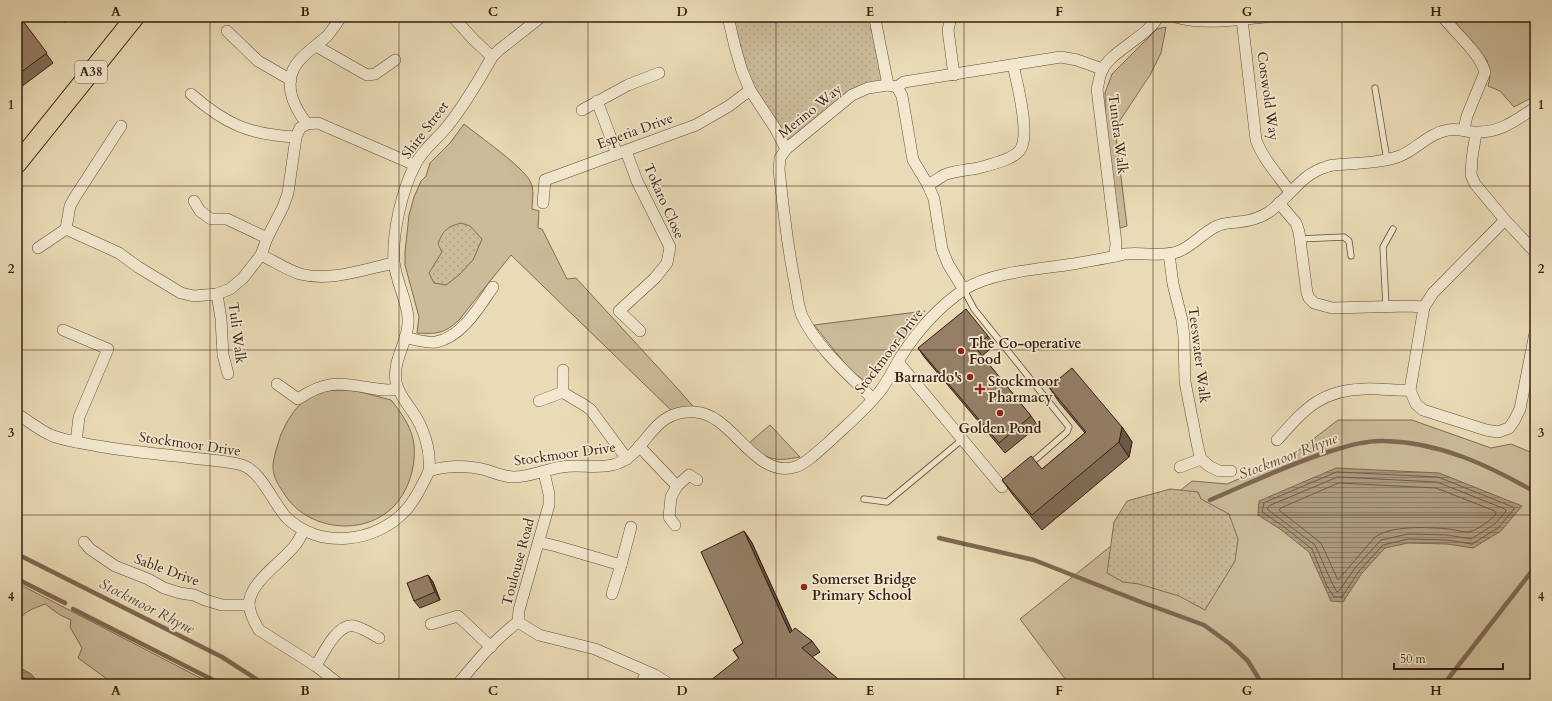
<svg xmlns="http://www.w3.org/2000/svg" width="1552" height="701" font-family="Cardo,serif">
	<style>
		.grass { fill: #cbbb99; stroke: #816c55 }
		.park { fill: url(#park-dots); stroke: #816c55 }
		.water { fill: url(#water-rules); stroke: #7d6852 }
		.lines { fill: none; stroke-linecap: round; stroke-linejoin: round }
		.shore { stroke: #725b47; stroke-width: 1 }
		.stream { stroke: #7d6852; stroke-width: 4.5 }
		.service-casing { stroke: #644c3a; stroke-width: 7 }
		.minor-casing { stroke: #644c3a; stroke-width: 12 }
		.primary-casing { stroke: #371c11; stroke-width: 20 }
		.service { stroke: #f1e8cf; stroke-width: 5.5 }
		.minor { stroke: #f1e8cf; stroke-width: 11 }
		.primary { stroke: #e9dbb5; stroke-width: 18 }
		.wall { fill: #7f6d58; stroke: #371c11 }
		.shaded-wall { fill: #685947; stroke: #371c11 }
		.building { fill: #947f66; stroke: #371c11 }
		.grid { fill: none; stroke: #371c11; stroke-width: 1; stroke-opacity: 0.55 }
		.poi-dot { fill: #8f2418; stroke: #f1e8cf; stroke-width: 1.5 }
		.labels { text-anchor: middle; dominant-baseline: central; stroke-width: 3.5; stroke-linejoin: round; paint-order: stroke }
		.shield { fill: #f1e8cf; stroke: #6f594a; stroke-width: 1 }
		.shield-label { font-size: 13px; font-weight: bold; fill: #371c11 }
		.street-label { font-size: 14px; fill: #371c11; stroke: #f1e8cf }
		.poi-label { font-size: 14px; font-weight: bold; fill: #371c11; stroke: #f1e8cf; text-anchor: start }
		.water-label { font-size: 15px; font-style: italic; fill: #604837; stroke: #f1e8cf }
		.neatline { fill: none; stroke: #371c11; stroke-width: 1.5 }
		.grid-label { font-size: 13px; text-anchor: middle; font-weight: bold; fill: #371c11 }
	</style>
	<defs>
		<pattern id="park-dots" width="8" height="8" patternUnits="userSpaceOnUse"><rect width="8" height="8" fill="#cbbb99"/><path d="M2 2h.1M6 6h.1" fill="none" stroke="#afa083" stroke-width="1.8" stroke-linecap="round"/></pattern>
		<pattern id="water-rules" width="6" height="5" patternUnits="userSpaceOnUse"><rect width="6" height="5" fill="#ac9a7d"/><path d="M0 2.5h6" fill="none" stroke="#8d7d65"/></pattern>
	</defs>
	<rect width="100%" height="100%" fill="#e9dbb5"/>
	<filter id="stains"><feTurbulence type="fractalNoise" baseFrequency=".005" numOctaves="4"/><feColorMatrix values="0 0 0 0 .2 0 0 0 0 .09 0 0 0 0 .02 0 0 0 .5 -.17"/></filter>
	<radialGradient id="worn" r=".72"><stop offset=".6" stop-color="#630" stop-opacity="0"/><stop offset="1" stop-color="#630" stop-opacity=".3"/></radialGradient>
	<g class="grass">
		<path d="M1447,17H1535V96L1514,107L1500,91L1488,86L1490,78L1487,60Z"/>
		<path d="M1166,27L1161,53L1150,75L1115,128L1127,226L1120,228L1106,132L1105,93L1112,74L1157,29Z"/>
		<path d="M464,124C479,136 523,167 530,181C535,190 532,200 532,209L539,211L538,228L542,229L567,279L576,278L677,388L698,412L675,414L511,255L459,320C444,334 437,334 417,333L419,317L405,265V252L409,215L414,197L421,181L426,176L430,163L450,143Z"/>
		<path d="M925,311L900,339L873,379L868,382C852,377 826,339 814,325Z"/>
		<path d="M353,390L391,400C400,411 410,425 413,439C418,462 409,493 391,509C360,537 307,529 285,495C272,476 270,469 277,447C279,441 280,435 283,430C290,415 305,393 323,391C333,390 343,390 353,390Z"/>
		<path d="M1338,420H1412L1491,448L1511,444L1535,454V684H1069L1020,619L1192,481L1227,484L1290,457Z"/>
		<path d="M770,425L800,457C775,462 766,460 749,443Z"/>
		<path d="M17,583L212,684L184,682L177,684H114L78,658L82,648L70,627L71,620L60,615L45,604C33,609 20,612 17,626Z"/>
	</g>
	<g class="park">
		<path d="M728,17H874L888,85L868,88L786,149L750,90Z"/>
		<path d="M461,223L470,226L482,239L473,260L459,275L446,285L434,283L429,273L442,252L438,244C443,230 447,227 461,223Z"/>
		<path d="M1170,489L1198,492L1201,499L1229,514L1238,539L1235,561L1205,610L1179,596L1139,584L1123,582L1107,573L1114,522L1127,501Z"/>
	</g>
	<g class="water">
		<path d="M1336,468L1439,473L1522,506L1501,531L1473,548L1447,544L1408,543L1385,548L1362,573L1343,602L1331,601L1309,552L1280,529L1258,515L1259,501Z"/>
		<path d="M17,666L31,674L40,684H17Z"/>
	</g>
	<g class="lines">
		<g class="shore">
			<path d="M1337,472L1438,477L1513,507L1514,509L1498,528L1472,544L1447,540L1408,539L1383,545L1359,571L1342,597H1334L1327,586L1312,549L1283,526L1262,512L1264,503Z"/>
			<path d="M1338,477L1437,482L1505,509L1506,511L1495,524L1471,539L1447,535L1408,534L1381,540L1355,568L1339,591L1337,592L1332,583L1315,545L1267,509L1269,506Z"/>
			<path d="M1339,483L1436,488L1495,511L1496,514C1492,519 1475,532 1468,532C1462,532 1455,530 1449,529C1430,527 1389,525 1374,538L1338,580L1321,543L1279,510L1281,508Z"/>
		</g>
		<g class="stream">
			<path d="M1210,500C1250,483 1289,464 1331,451C1348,446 1367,440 1384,441C1439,442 1488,465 1535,492"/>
			<path d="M939,538L1034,560L1141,602L1204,625L1230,644L1248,661L1262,684"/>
			<path d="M17,554L222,657L264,684"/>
			<path d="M17,579L65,603"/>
			<path d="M73,609L221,684"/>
			<path d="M1444,684L1535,567"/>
		</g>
		<defs>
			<g id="service">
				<path d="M64,17L65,19"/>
				<path d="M1375,88L1387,160"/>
				<path d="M1299,239L1344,237L1349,241L1351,256"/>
				<path d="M964,290L974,309L1069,427L1067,432L1029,465"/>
				<path d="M1386,307L1383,247L1393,229"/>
				<path d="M864,499L887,502L963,439"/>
			</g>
			<g id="minor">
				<path d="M453,17L473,39L492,57"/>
				<path d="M728,17L735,47L742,71L750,90L775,128L786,149"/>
				<path d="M951,17L948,30L954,75"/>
				<path d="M1175,17C1204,25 1236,20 1265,17"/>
				<path d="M1443,17C1456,34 1479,52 1485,72L1467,116L1464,129"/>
				<path d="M875,19L888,85"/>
				<path d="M1242,19L1256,140C1263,159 1278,175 1290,192"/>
				<path d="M227,31L258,61L291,80"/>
				<path d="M316,46L367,75L375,74L395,60"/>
				<path d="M897,87L902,96L913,160L928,185L934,199L942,249L948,264L964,290"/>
				<path d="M191,94C225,124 250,135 296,137"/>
				<path d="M597,101L617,154"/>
				<path d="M582,110L628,85L659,73"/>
				<path d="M307,124C293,106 282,82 298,62C307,51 319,44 328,35C333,29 337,23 341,17"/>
				<path d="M1476,133L1472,158L1471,175L1475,184L1505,220L1535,252"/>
				<path d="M626,151L637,181L670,247L667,263L655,278L619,311L640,331"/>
				<path d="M928,185C934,182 939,178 944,175C954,171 967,170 978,168C989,165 1013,160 1020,150C1031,135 1017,83 1013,65"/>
				<path d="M194,201L200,211L211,219H227L267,238"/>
				<path d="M543,203L545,180L696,125L729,106L750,90"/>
				<path d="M1279,203L1296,223L1299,232L1307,293L1309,298L1314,303L1332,308L1408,306L1424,307"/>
				<path d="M1505,220L1433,293L1424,307L1410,390L1416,404L1423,410L1486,430L1498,432L1509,428L1514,421L1520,409L1535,333"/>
				<path d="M66,229L119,253L138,267L181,293L194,296L217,294L230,289L243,278L261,255L267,238L283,207L288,193L296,137L300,128L307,124L318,123L415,165"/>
				<path d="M38,248L66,229L70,206L75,197L121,126"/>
				<path d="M1169,254L1173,284L1182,320L1184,337L1185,382L1198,448L1201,459L1209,466L1219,471H1231"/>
				<path d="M261,255C274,261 287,270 300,274C331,282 364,269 394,263"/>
				<path d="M1115,256L1116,243L1097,89C1099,83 1099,76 1102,71C1108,53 1147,37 1158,17"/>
				<path d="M217,294L221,319L223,355L228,374"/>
				<path d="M63,330L108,349L79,417L76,442"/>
				<path d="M405,337C415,340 426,343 436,342C462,337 479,307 493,287"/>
				<path d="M898,362L1002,487"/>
				<path d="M563,370V392C572,399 583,403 591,410L627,459"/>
				<path d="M277,384L298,399C324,381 340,382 370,388C381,390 388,391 398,389"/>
				<path d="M873,399C848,374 818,349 802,316C798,306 797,294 795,283C787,245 783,207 779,169L780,158L786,149L852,95L868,88L888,85L897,87L904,82L1061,57L1077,60L1102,69"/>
				<path d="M539,401L563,392"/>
				<path d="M17,414C29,421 40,431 53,436C67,441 83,443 98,446C126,451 156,454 185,457C204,460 223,460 242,465C261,471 272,501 286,517C319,550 376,543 406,510C416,499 423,484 429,471C449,465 466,465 486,470C495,473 504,477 514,477C530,477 547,469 562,467C579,464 595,469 612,465C648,457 648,409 695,412C733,414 754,479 795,467C806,464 822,448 831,440C848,424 866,409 881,390C888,380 894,369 900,358C917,331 938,307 965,289C991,272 1041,269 1073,264C1090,261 1108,258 1125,254C1142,252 1163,257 1177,252C1192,247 1202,233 1217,226C1223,223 1231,223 1238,222C1249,221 1260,218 1269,212C1289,198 1301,174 1326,167C1332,164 1340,165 1347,164C1365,163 1383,162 1400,156C1417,149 1429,133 1448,130C1459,128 1468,133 1478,132C1502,132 1515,120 1535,108"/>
				<path d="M1277,440C1304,410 1320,390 1364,389C1379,388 1394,391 1410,390"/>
				<path d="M639,446L677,486L671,497L669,517L675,525"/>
				<path d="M1180,467L1201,459"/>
				<path d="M429,471C431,450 424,428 412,411C406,402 398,393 396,382C392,359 410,340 408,317C406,298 396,281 394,262C392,233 402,190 415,165C422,150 436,140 446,128C464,106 478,82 492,57L499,50L541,17"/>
				<path d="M677,486L689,475L697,480"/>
				<path d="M304,531C301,535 299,540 296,544C283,562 250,581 249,604C249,613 255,623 259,630L316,666L339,684"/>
				<path d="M84,542L90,549L115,566L148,579L164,588L180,593L194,595L205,600L222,605H249"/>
				<path d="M539,542L556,546L621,565L631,527"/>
				<path d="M612,594L621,565"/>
				<path d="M518,622L539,635L595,649L655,675L669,684"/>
				<path d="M431,624L458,616L491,647"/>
				<path d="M316,666C323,654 337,623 354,626C363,628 372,634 379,638"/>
				<path d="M458,684C476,662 495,639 518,622L519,610L549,505V494L544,472"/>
				<path d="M641,684L647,672"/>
			</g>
			<path id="primary" d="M17,164L135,17"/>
		</defs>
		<use href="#service" class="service-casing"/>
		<use href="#minor" class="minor-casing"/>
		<use href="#primary" class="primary-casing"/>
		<use href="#service" class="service"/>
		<use href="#minor" class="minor"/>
		<use href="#primary" class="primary"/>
	</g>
	<g class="wall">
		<path d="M17,17H20L53,63L17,90Z"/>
		<path d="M988,336L995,345L982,356L1031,416L1038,426L1005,453L925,358L918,348Z"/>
		<path d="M1049,387L1122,427L1132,442L1129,457L1042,530L1013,495L1002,480L1042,469L1085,433L1059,402Z"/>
		<path d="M744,531L752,543L792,631L812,641L820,652L812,657L739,659L733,650L743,643Z"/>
		<path d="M428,575L433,582L440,600L420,608L414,601Z"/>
	</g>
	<g class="shaded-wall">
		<path d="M1122,427L1132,442L1129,457L1119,442Z"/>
		<path d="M744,531L752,543L798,644L790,633Z"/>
		<path d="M428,575L433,582L440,600L435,592Z"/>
	</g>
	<g class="building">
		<path d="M17,17H20L47,53L17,75Z"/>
		<path d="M966,309L988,336L975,347L1031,416L999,443L918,348Z"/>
		<path d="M1072,368L1122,427L1119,442L1032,515L1002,480L1031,456L1042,469L1086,432L1049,387Z"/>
		<path d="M744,531L790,633L795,628L812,641L802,648L844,684H706L739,658L733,650L743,643L701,552Z"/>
		<path d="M428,575L435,592L414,601L407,583Z"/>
	</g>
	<path class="grid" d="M210,17V684M399,17V684M588,17V684M776,17V684M964,17V684M1153,17V684M1342,17V684M17,186H1535M17,350H1535M17,515H1535"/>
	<g class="poi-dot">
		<circle cx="961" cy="351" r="4"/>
		<circle cx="970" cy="377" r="4"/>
		<path d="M978 383h4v4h4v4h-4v4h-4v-4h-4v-4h4z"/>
		<circle cx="1000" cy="413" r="4"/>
		<circle cx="804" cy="587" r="4"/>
	</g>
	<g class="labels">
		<rect class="shield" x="75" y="61" width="32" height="22" rx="3"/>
		<g class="shield-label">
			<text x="91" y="72">A38</text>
		</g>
		<g class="street-label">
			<text transform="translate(1268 96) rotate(82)">Cotswold Way</text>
			<text transform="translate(810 111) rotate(-39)">Merino Way</text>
			<text transform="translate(425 130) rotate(-53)">Shire Street</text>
			<text transform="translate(635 131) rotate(-20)">Esperia Drive</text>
			<text transform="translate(1118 134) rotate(83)">Tundra Walk</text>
			<text transform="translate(664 201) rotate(66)">Tokaro Close</text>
			<text transform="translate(237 333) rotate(83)">Tuli Walk</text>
			<text transform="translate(889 351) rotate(-53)">Stockmoor Drive</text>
			<text transform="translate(1199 355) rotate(83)">Teeswater Walk</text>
			<text transform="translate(190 444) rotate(8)">Stockmoor Drive</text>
			<text transform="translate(565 454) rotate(-8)">Stockmoor Drive</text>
			<text transform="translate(518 562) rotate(-75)">Toulouse Road</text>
			<text transform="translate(167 570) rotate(20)">Sable Drive</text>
		</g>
		<g class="poi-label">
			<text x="969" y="343">The Co-operative<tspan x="969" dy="16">Food</tspan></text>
			<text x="962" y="377" text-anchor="end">Barnardo's</text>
			<text x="988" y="381">Stockmoor<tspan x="988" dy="16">Pharmacy</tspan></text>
			<text x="1000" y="428" text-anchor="middle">Golden Pond</text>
			<text x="812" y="579">Somerset Bridge<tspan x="812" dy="16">Primary School</tspan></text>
		</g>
		<g class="water-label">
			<text transform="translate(1288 456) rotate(-21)">Stockmoor Rhyne</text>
			<text transform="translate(147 606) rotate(27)">Stockmoor Rhyne</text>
		</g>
	</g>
	<rect width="1552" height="701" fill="none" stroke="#e9dbb5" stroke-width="44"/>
	<path d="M1394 663v6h109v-6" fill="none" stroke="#371c11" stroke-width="2"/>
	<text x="1400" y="663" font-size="12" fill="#371c11" stroke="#f1e8cf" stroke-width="3" paint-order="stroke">50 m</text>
	<rect x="22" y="22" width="1508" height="657" class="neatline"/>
	<g class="grid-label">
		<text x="116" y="16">A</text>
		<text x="305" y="16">B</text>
		<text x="493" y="16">C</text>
		<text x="682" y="16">D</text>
		<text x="870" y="16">E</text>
		<text x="1059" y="16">F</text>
		<text x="1247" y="16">G</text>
		<text x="1436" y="16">H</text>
		<text x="11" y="109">1</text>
		<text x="1541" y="109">1</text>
		<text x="11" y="273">2</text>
		<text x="1541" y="273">2</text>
		<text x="11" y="437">3</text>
		<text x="1541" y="437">3</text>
		<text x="11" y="601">4</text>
		<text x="1541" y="601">4</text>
		<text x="116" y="695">A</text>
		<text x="305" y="695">B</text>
		<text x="493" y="695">C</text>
		<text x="682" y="695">D</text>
		<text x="870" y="695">E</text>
		<text x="1059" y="695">F</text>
		<text x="1247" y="695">G</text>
		<text x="1436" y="695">H</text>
	</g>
	<rect width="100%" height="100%" filter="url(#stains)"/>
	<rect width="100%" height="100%" fill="url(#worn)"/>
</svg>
